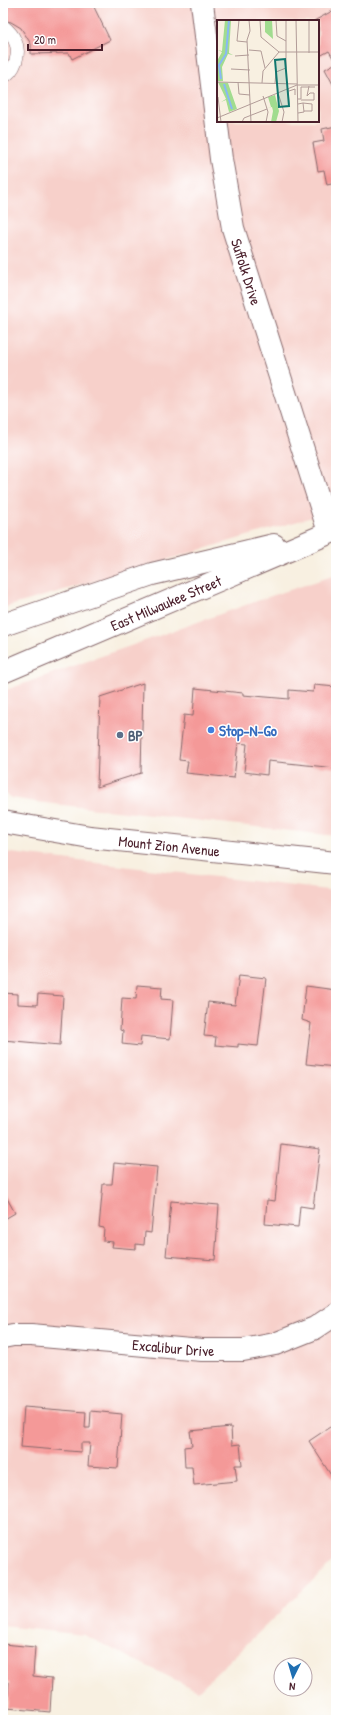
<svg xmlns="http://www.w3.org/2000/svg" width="339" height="1723" font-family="'Patrick Hand',sans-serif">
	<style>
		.built { fill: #f7d0ca; fill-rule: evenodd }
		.building { fill: #f49998 }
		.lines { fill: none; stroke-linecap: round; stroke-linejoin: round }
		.lane-casing { stroke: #87686b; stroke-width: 14 }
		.street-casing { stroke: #87686b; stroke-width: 24 }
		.secondary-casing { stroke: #87686b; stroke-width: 24 }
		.lane { stroke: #fff; stroke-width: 13 }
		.street { stroke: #fff; stroke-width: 22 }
		.secondary { stroke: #fff; stroke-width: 22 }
		.shop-dot { fill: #3f7fe0; stroke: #fff; stroke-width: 1.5 }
		.service-dot { fill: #5c6f8a; stroke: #fff; stroke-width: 1.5 }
		.labels { text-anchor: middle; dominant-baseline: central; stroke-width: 3; stroke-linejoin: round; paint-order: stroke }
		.street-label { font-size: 15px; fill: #4a1f2b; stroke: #fff }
		.shop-label { font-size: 15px; font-weight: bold; fill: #366cbe; stroke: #fff; text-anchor: start }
		.service-label { font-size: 15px; font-weight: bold; fill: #4e5e75; stroke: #fff; text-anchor: start }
		.inset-river { fill: none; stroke: #88b9f4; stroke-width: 2 }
		.inset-road { fill: none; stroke: #b29c98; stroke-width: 1 }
		.view { fill: #0f766e; fill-opacity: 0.15; stroke: #0f766e; stroke-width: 2 }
		.inset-edge { fill: none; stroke: #4a1f2b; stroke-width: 2 }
	</style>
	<rect width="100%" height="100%" fill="#fff"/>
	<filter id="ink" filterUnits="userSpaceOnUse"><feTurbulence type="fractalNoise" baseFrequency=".025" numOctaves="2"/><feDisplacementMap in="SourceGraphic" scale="8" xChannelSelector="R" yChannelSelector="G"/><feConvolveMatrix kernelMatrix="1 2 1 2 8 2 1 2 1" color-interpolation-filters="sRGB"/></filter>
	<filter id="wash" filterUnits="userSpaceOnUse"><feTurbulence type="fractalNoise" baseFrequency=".012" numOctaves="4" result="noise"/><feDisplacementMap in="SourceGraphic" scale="16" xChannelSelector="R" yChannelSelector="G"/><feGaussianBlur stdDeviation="0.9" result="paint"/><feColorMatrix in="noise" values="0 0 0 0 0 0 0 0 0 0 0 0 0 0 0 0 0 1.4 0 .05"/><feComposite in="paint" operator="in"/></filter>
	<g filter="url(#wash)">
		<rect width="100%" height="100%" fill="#f8f0e1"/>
		<g class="built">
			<path d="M3,3H336V510L3,608ZM218,21H318V121H218Z"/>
			<path d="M336,575V836L36,802L12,798L3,792V691L274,595Z"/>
			<path d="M3,852L336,891V1558L198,1691L84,1635L3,1626Z"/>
		</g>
		<g id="blocks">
			<g class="building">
				<path d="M3,3H92L110,40L72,59L69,53L31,54V44L21,28L11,22L3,20Z"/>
				<path d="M336,9V90L325,69L336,63L329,51L318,57V21H314Z"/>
				<path d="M336,126V183L327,185L324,170L318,171L313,143L324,141L322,129Z"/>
				<path d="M143,683L141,773L97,787L100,697Z"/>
				<path d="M314,685L336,687V768L268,761L267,775L244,772L247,744L238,743L234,778L186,773L188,761L179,760L184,715L193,716L195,688L243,693V695L289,699V690L313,692Z"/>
				<path d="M239,975L266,978L258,1046L238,1044V1047L215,1045L216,1037L204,1036L208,1002L235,1005Z"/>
				<path d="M137,985L162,987L161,999L173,1000L170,1039L141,1036L140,1046L122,1044L123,1031L120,1030L122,998L136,999Z"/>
				<path d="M306,986L336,990V1067L306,1064L311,1023L302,1020Z"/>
				<path d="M3,993L18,994V1004L37,1005L38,994L63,996L60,1045L3,1040Z"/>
				<path d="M281,1144L320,1149L313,1208L300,1206L298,1227L265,1224L267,1200L275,1201Z"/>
				<path d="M114,1163L157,1167L151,1233L145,1232L144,1245L136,1244V1249L112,1247L113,1242L103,1241L104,1228L99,1227L103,1184H112Z"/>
				<path d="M3,1191L15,1213L3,1220Z"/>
				<path d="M171,1201L219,1205L215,1260L166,1256Z"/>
				<path d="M24,1407L86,1412L85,1428H90L91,1411L122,1414L118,1468L88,1466L90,1443H81V1452L21,1447Z"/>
				<path d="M336,1423V1483L309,1441Z"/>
				<path d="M231,1427L232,1445L240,1444L242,1465H235L237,1481L194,1485L192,1467H185L184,1447L192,1446L190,1431Z"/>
				<path d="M3,1644L35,1647L33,1676L52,1678L50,1712L7,1708L9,1682H3Z"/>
			</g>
		</g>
	</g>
	<g filter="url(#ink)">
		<use href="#blocks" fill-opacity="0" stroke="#87686b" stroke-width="1"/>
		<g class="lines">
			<defs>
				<path id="lane" d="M3,26C8,30 13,35 15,41C21,53 15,71 3,77"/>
				<g id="street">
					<path id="s1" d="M202,3L221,159L233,228L329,532"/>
					<path id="s2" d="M3,1337L13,1335H31L202,1350H243L275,1344L315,1328L336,1314"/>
				</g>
				<g id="secondary">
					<path d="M3,625L152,574L274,545"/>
					<path id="s3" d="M3,672L336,530"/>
					<path id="s4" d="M3,822L90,837L336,863"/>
				</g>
			</defs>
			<use href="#lane" class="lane-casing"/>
			<use href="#street" class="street-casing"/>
			<use href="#secondary" class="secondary-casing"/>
			<use href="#lane" class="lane"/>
			<use href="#street" class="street"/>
			<use href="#secondary" class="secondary"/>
		</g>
	</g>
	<circle class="shop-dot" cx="211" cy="730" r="4"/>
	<circle class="service-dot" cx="120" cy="735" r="4"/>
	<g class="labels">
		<g class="street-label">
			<text stroke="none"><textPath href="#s1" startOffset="273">Suffolk Drive</textPath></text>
			<text stroke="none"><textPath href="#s3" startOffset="177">East Milwaukee Street</textPath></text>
			<text stroke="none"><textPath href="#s4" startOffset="168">Mount Zion Avenue</textPath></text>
			<text stroke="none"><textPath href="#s2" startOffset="171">Excalibur Drive</textPath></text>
		</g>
		<g class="shop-label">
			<text x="219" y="730">Stop-N-Go</text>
		</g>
		<g class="service-label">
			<text x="128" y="735">BP</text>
		</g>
	</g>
	<g transform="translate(217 20)">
		<rect width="102" height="102" fill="#f8f0e1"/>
		<path d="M8,0H14L12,33L16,35L11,34L5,47L6,61H0V41L5,32L1,30L5,31ZM48,0H55L56,19L48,12ZM1,62L11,63L20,89L12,92L9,80L4,82L9,79ZM58,75L62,91L59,102H54L56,91L55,87L50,88L54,87L51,77Z" fill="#a1dc8f"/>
		<path class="inset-river" d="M4,59L2,45L9,34L12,0M7,64L15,89"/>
		<path class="inset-road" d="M22,0L20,21L30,22M32,0L33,11L30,20L34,102M43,0L44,17L62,32H102M59,0L60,16L69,21M79,0L81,102M92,0V33M32,30L44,31L48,48M18,36L32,35M14,49L33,50M0,62L80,64M21,62L22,74L33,75M45,63L46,51L62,32M58,63L59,52L69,48V0M92,66L90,76L93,73M71,69L72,84M72,71L78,69V75M61,73L67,92L65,102M46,76L51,92L49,102M1,77L4,102M81,79H84V67H98M84,80H97V73H93M86,83L95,84V91H87M81,84L86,83L87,92L81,93M0,98L80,65H102M25,102L27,98L50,89"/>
		<path class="view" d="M68,39L72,86L62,87L58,40Z"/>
		<rect width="102" height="102" class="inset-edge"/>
	</g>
	<rect width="339" height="1723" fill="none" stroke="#fff" stroke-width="16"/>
	<g transform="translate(293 1677) rotate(185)"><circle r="19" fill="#ffffff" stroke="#b7a5aa"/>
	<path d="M0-3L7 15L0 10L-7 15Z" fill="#1f6fb2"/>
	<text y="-6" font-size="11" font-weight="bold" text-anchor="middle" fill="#4a1f2b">N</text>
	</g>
	<path d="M28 44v6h74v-6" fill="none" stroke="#4a1f2b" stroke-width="2"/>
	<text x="34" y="44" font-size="12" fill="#4a1f2b" stroke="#ffffff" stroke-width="3" paint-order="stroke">20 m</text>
</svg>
